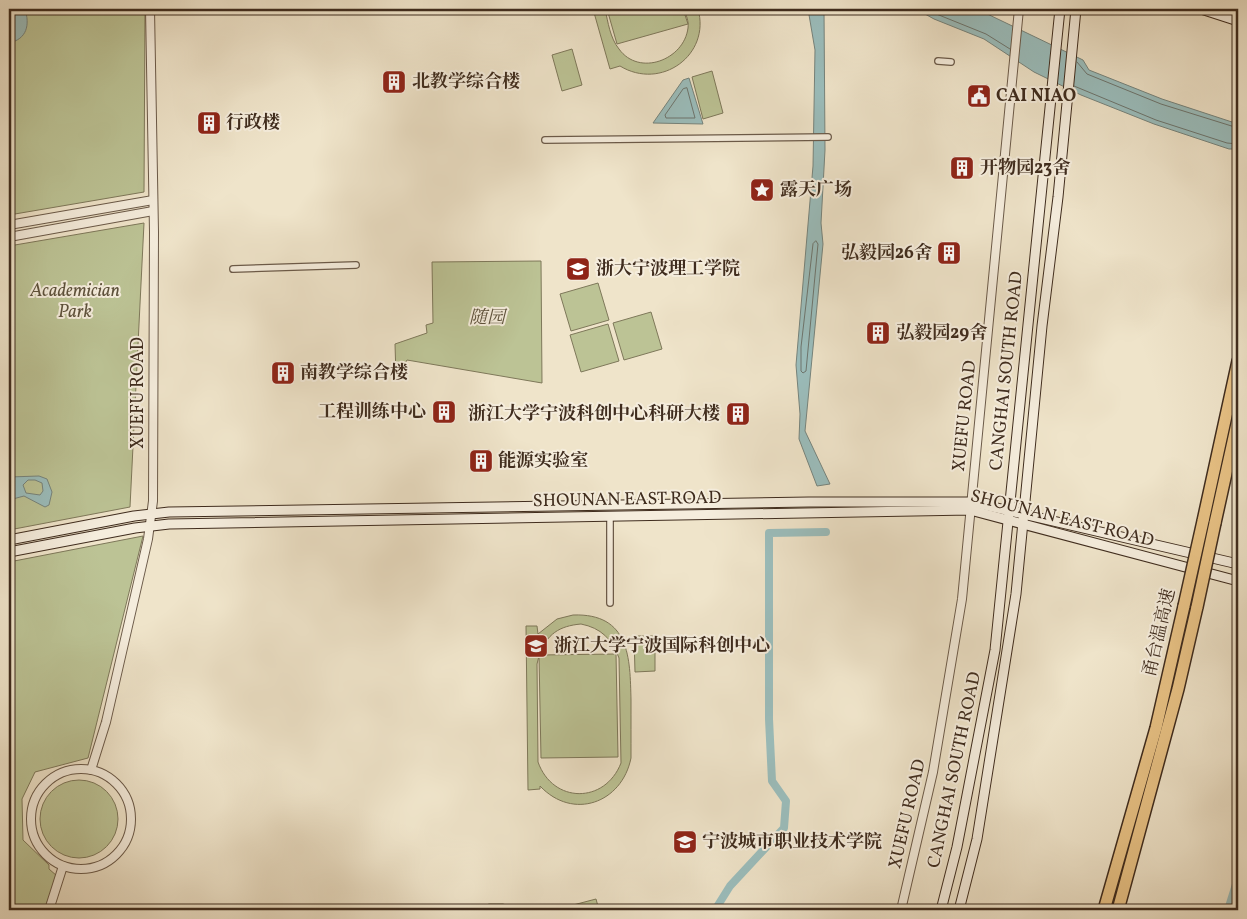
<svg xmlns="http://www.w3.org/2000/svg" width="1247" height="919" font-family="Vollkorn,'Noto Serif SC',serif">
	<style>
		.green { fill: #bcc395; stroke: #7e785a; fill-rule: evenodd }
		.water { fill: #9bbebd; stroke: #76847d; fill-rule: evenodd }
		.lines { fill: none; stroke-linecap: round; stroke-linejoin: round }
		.shore { stroke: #6d756e; stroke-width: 1 }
		.canal { stroke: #9bbebd; stroke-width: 8 }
		.minor-casing { stroke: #6b5a49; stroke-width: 8 }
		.tertiary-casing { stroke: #6b5a49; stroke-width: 10 }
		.secondary-casing { stroke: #3f2c1e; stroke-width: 11 }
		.motorway-casing { stroke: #3f2c1e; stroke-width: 14 }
		.minor { stroke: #f5eddd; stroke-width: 5.5 }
		.tertiary { stroke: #f5eddd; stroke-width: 8 }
		.secondary { stroke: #f5eddd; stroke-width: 9 }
		.motorway { stroke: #e8c285; stroke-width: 11 }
		.motorway-bridge-casing { stroke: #3f2c1e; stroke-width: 14; stroke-linecap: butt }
		.motorway-bridge { stroke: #e8c285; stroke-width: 11 }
		.labels { text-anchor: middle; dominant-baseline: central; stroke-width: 4; stroke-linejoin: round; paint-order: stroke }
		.poi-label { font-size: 18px; font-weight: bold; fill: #3f2c1e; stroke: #f5eddd; text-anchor: start }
		.park-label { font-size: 18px; font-style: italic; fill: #5e523c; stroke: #f5eddd }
		.street-label { font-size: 18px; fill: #3f2c1e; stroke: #f5eddd }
	</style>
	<rect width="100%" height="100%" fill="#efe4ca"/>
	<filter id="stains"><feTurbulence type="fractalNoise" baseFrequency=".004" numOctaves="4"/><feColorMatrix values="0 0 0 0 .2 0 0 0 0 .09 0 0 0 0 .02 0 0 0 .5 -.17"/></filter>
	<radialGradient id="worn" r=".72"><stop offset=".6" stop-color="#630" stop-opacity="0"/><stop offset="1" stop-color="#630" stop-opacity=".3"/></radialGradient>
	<g class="green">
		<path d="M9,9H145L144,192L9,215Z"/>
		<path d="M593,9H605C608,22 610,38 619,49C639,77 684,60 688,28C689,21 686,15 684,9H698C711,55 661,91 620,66L610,69Z"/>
		<path d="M607,9H683L688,24L617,44Z"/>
		<path d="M572,49L582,85L562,91L552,55Z"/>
		<path d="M712,71L723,113L703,119L692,77Z"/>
		<path d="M144,223L130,507L9,530V246Z"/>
		<path d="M541,261L542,383L407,360L396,377L395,344L427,333L426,325L433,323L432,262Z"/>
		<path d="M598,283L609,320L571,331L560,294Z"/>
		<path d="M651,312L662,349L624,360L613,323Z"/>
		<path d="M608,324L619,361L581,372L570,335Z"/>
		<path d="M143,536L88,758L35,772L22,799L23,840L49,865V869L57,876L44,910H9V562Z"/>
		<path d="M573,615C630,613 630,658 631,700C631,720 631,739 631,758C622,803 573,821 540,786V789L528,790L526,626H537L538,634L557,619ZM581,624C601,628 612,639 619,658L621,763C605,804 553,804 538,762L537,664L539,656L541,758L618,757L616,654L539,655C547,634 559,626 581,624Z"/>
		<path d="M634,636H655V671L635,672Z"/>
		<circle cx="79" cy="819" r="39"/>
		<path d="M596,899L599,910H554Z"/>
		<path d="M489,904H503L522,910H472Z"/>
	</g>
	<g class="water">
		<path d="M9,9H25C30,25 27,39 9,43Z"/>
		<path d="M808,9H824L825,150L821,223L823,244L805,431L830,484L817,486L799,439L800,414L796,365L813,166L815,50Z"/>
		<path d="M916,9L979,10L1083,60L1089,70L1162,99L1238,124V149H1229L1154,124L1081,95L1034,72L984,39L934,19Z"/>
		<path d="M689,78L703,124L653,123L683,80Z"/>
		<path d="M39,476L47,479L52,492L49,505L45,507L24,496L9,500V477ZM28,480H35L42,483L43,491L40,495L26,493L23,485Z"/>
	</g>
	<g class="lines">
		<g class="shore">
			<path d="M924,9L986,34L1010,49"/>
			<path d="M1077,62L1087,74L1161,104L1238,128"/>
			<path d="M1074,86L1156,120L1227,143L1238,144"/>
			<path d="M687,88L695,118H666L665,115L683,89Z"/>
			<path d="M816,241L818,244L806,371L803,373L801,371V347L813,244Z"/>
		</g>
		<g class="canal">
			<path d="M715,910L730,886L784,828L786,801L772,781L769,719V533L826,532"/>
			<path d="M1228,910L1238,878"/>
		</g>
		<defs>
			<g id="minor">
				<path d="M938,61L951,62"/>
				<path d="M545,140L828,137"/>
				<path d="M233,269L356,265"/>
				<path d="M610,603V517"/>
			</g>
			<g id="tertiary">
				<path d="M9,225L153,200"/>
				<path d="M9,237L153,211"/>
				<circle cx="81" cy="819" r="50"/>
				<path d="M91,770L106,722L148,539L153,501L154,232L150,9"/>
				<path d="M49,910L63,866"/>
				<path d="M901,910L933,772L962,599L1019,9"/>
			</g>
			<g id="secondary">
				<path d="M1201,9L1238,21"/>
				<path d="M9,540L134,516L169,512L809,502H971L1238,564"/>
				<path d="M9,552L135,528L169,524L970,510L1238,581"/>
				<path d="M941,910L957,847L995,650L1060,9"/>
				<path d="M959,910L977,839L1016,594L1042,326L1058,197L1076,9"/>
			</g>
			<g id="motorway">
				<path d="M1203,521L1238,361"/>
				<path d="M1215,523L1238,419"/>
				<path d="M1104,910L1156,728L1184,606"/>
				<path d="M1118,910L1178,689L1197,607"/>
			</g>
		</defs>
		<use href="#minor" class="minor-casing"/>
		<use href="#tertiary" class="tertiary-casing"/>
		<use href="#secondary" class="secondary-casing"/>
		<use href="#motorway" class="motorway-casing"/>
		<use href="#minor" class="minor"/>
		<use href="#tertiary" class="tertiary"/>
		<use href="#secondary" class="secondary"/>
		<use href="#motorway" class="motorway"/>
		<defs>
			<g id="motorway-bridge">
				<path d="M1184,606L1203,521"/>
				<path d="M1197,607L1215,523"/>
			</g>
		</defs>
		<use href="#motorway-bridge" class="motorway-bridge-casing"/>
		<use href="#motorway-bridge" class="motorway-bridge"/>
	</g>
	<defs>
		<symbol id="building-square" viewBox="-11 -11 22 22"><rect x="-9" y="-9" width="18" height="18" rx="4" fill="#8f2418" stroke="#f5eddd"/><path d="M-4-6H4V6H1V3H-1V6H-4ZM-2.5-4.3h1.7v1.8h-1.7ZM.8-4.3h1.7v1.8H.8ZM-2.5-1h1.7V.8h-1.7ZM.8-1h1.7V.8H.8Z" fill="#fff"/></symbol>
		<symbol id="civic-square" viewBox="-11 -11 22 22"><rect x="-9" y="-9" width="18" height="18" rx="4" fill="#8f2418" stroke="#f5eddd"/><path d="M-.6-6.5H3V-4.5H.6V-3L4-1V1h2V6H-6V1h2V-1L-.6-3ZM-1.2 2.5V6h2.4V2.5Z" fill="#fff"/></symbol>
		<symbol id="sight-square" viewBox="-11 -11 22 22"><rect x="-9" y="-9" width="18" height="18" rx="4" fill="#8f2418" stroke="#f5eddd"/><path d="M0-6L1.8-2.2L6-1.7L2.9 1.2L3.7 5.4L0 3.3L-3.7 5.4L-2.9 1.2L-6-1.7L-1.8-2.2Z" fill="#fff"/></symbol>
		<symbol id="university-square" viewBox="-11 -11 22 22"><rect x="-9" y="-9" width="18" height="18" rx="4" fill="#8f2418" stroke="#f5eddd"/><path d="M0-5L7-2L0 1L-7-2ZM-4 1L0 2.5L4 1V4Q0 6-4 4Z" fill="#fff"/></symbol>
	</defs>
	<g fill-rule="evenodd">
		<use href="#building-square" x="380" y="68" width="28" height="28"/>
		<use href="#civic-square" x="965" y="82" width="28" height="28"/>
		<use href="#building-square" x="195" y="109" width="28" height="28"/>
		<use href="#building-square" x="948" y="154" width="28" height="28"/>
		<use href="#sight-square" x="748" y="176" width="28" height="28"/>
		<use href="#building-square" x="935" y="239" width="28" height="28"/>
		<use href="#university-square" x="564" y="255" width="28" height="28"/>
		<use href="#building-square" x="864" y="319" width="28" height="28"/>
		<use href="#building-square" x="269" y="359" width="28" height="28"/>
		<use href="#building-square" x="430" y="398" width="28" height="28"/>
		<use href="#building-square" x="724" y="400" width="28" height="28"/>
		<use href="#building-square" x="467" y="447" width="28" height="28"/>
		<use href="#university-square" x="522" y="632" width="28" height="28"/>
		<use href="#university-square" x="671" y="828" width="28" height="28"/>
	</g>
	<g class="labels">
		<g class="poi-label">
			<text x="412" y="82">北教学综合楼</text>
			<text x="996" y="96">CAI NIAO</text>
			<text x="226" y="123">行政楼</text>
			<text x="980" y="168">开物园23舍</text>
			<text x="780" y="190">露天广场</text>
			<text x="932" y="253" text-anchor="end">弘毅园26舍</text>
			<text x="596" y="269">浙大宁波理工学院</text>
			<text x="896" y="333">弘毅园29舍</text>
			<text x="300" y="373">南教学综合楼</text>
			<text x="426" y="412" text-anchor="end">工程训练中心</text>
			<text x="720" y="414" text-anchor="end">浙江大学宁波科创中心科研大楼</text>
			<text x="498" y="461">能源实验室</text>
			<text x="554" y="646">浙江大学宁波国际科创中心</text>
			<text x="702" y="842">宁波城市职业技术学院</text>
		</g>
		<g class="park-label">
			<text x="75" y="291">Academician<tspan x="75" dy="21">Park</tspan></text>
			<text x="487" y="318">随园</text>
		</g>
		<g class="street-label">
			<text transform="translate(1007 371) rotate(-84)">CANGHAI SOUTH ROAD</text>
			<text transform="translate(138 393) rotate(-90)">XUEFU ROAD</text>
			<text transform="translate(965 416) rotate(-84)">XUEFU ROAD</text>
			<text transform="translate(627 500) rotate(-1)">SHOUNAN EAST ROAD</text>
			<text transform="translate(1062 519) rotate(14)">SHOUNAN EAST ROAD</text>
			<text transform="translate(1160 633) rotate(-77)">甬台温高速</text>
			<text transform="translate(955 770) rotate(-78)">CANGHAI SOUTH ROAD</text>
			<text transform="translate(908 814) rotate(-77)">XUEFU ROAD</text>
		</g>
	</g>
	<rect width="1247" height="919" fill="none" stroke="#efe4ca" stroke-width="30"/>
	<rect x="10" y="10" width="1227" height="899" fill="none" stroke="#3f2c1e" stroke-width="2.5"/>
	<rect x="15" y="15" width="1217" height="889" fill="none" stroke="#3f2c1e"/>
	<rect width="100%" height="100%" filter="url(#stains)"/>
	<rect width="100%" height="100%" fill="url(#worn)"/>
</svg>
